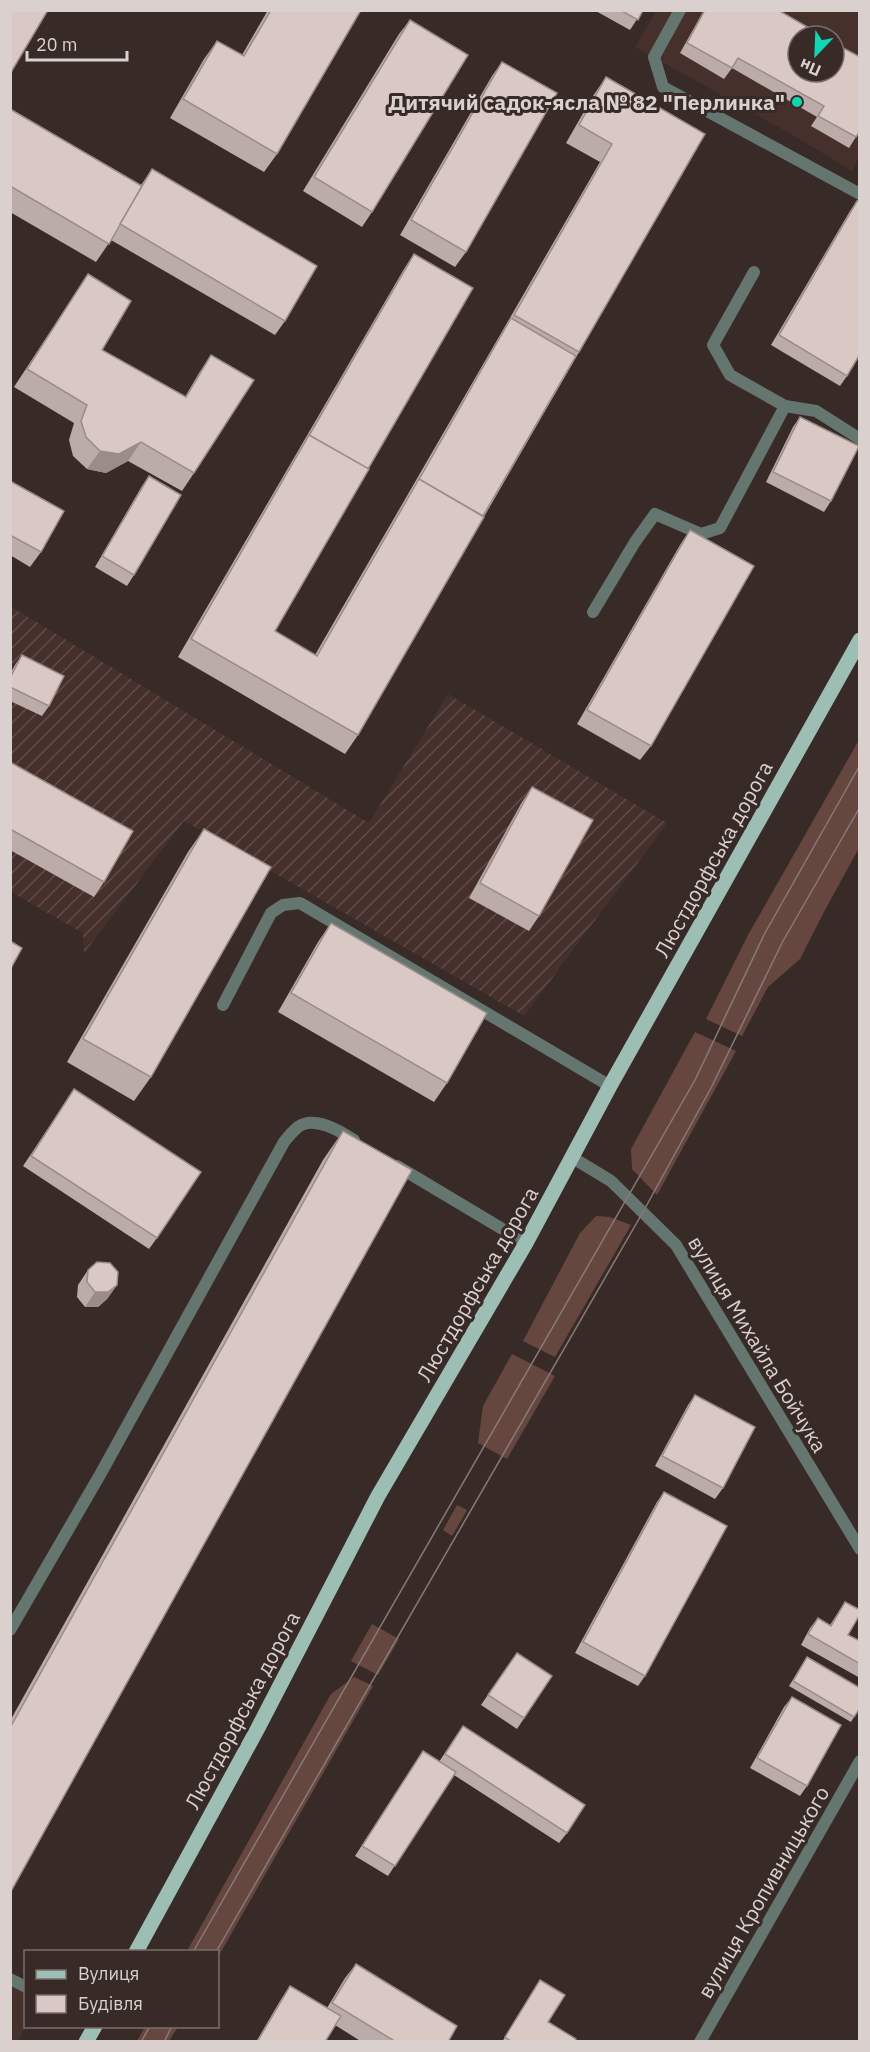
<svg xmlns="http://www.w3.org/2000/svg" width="870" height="2052" font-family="'IBM Plex Sans',sans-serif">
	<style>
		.built { fill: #45302c; fill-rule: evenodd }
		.industrial { fill: url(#industrial-furrows) }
		.grass { fill: #664740 }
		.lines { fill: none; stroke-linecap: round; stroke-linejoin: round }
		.lane { stroke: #657671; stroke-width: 12 }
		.street { stroke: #657671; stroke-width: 12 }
		.primary { stroke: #9cbeb4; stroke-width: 15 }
		.tram { stroke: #877b79; stroke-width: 1.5 }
		.wall { fill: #bbaca9 }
		.shaded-wall { fill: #998c89 }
		.building { fill: #dac8c4; stroke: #998c89; stroke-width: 1.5 }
		.poi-dot { fill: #11d5b4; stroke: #382a27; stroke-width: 2 }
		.labels { text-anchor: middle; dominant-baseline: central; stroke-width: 6; stroke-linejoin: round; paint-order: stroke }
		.poi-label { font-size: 21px; font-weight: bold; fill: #dad1cf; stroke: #382a27; text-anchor: end }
		.street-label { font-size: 21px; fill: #dad1cf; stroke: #382a27 }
	</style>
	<defs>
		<pattern id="industrial-furrows" width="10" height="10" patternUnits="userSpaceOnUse" patternTransform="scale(1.5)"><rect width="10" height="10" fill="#45302c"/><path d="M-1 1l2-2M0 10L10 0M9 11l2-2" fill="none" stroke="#5f4d4a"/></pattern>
	</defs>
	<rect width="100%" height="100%" fill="#382a27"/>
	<g class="built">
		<path d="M656,11H859V157L852,171L789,133L635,47ZM798,36H834V72H798Z"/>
		<path d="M10,1973L25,1982L26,2027L18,2041H11Z"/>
	</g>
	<path class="industrial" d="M10,606L369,823L448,694L667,823L524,1016L184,821L84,953L83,933L11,892Z"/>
	<g class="grass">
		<path d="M859,740V848L825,910L800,959L768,987L742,1036L706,1019L748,935Z"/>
		<path d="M695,1032L736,1051L657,1195L632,1169L631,1149Z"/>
		<path d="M596,1216L610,1217L631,1225L555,1357L523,1341L580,1233Z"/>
		<path d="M512,1354L555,1376L507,1459L478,1443L483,1406Z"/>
		<path d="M457,1505L467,1510L452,1536L443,1530Z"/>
		<path d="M372,1624L399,1639L378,1675L351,1661Z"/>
		<path d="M354,1677L373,1686L218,1957V1952L187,1951L331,1694Z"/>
		<path d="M145,2027V2026L178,2027L169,2041H137Z"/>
	</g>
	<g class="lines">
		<g class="lane">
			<path d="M680,10L654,57L663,87L860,194"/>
			<path d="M754,272L713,345L730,375L785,406"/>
			<path d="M593,612L635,542L655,514L701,534L720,528L785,406L816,411L860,439"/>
			<path d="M223,1005L271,913L283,905L300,903L610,1086"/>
			<path d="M397,1166L526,1243"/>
			<path d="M10,1630L101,1473L284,1142C288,1137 293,1131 298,1127C314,1115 340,1131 354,1140"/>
			<path d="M10,1979L26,1987"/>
		</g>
		<g class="street">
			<path d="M573,1158L611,1181L676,1245L860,1549"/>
			<path d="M700,2042L860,1761"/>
		</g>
		<g class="primary">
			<path d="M136,1952L258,1728L378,1496L526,1243L610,1086L860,640"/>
			<path d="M86,2042L95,2026"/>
		</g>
		<g class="tram">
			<path d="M193,1952L695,1080L765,933L860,765"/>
			<path d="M216,1952L643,1212L711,1088L783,941L860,807"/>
			<path d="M141,2042L150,2026"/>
			<path d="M164,2042L172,2026"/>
		</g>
	</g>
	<g class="wall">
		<path d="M268,10H361L277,154L264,172L170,118L204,59L217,41L242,55Z"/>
		<path d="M594,10H643L630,30Z"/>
		<path d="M704,10H778L856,137L849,148L811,126L817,117L732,68L724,79L680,53Z"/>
		<path d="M410,20L372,212L362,227L303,191L399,34Z"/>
		<path d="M502,62L466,252L455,267L400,235L492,76Z"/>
		<path d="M606,77L705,134L358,735L345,754L178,657L404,269L414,254L275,631L315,655L600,162L566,143L593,96Z"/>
		<path d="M10,109L141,185L152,169L285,321L275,335L111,240L96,262L10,212Z"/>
		<path d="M857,201L847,376L840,386L771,345L850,211Z"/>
		<path d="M88,274L102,350L185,397L199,373L211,355L194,473L182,491L128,461L106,473L87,469L73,456L69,440L74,423L14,387Z"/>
		<path d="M800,417L831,501L824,512L766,482L793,427Z"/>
		<path d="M149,476L134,575L127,586L95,567L142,486Z"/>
		<path d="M10,481L41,552L30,567L10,555Z"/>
		<path d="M690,530L651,746L640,760L577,724L680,545Z"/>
		<path d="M22,655L49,706L42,716L10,701V674L15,665Z"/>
		<path d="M10,762L104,882L94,897L10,850Z"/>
		<path d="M532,787L539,916L529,931L469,898L522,802Z"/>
		<path d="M204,829L151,1077L134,1101L67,1062L188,852Z"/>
		<path d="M331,923L447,1083L434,1102L278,1012L318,942Z"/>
		<path d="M67,1100L157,1238L149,1249L23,1166Z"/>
		<path d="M343,1131L10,1893V1721L323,1160Z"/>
		<path d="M88,1270L117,1285L107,1299L98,1307H85L77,1297L78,1285Z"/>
		<path d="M695,1395L723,1488L715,1499L655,1466L688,1405Z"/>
		<path d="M664,1492L645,1676L638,1686L575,1653L657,1502Z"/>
		<path d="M845,1602L848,1635L860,1641V1678L801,1645L810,1628L818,1618L830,1625Z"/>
		<path d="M517,1653L552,1676L517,1729L481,1705Z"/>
		<path d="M807,1657L854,1717L851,1722L789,1686Z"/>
		<path d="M792,1697L807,1786L800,1796L750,1768L784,1707Z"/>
		<path d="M456,1736L567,1833L559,1843L454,1775L388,1876L355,1856L416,1762H439Z"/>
		<path d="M356,1964L448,2042H362L335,2025L325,2042H256L280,2001L290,1986L327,2008L345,1978Z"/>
		<path d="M540,1980L548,2022L574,2042H502Z"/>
	</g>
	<g class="shaded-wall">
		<path d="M141,442L128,461L106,473L87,469L100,451Z"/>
		<path d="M117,1285L107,1299L98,1307H85L95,1292Z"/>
	</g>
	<g class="building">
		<path d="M10,10H48L10,74Z"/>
		<path d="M271,10H361L277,154L183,99L217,41L244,56Z"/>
		<path d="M620,10H643L638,20Z"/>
		<path d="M705,10H778L823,36H798V72H834V43L860,57V131L856,137L818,116L824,106L738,58L732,68L687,43Z"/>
		<path d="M410,20L468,55L372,212L314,177Z"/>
		<path d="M502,62L557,93L466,252L411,220Z"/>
		<path d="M606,77L705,134L579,352L514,315L612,144L579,125Z"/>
		<path d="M10,109L142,186L109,244L10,186Z"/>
		<path d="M152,169L317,266L285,321L120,224Z"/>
		<path d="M857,201L860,202V354L847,376L779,335Z"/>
		<path d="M414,254L473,288L368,469L309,435L307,439Z"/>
		<path d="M88,274L131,301L102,350L186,397L211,355L254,380L194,473L141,442L119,454L100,451L86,437L81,421L87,405L27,369Z"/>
		<path d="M511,318L576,356L483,516L419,479L417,483Z"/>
		<path d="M800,417L859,446L831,501L773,472Z"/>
		<path d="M309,435L369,469L275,631L317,656L419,479L484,517L358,735L191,639Z"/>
		<path d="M149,476L181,495L134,575L102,556Z"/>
		<path d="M10,481L64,511L41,552L10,535Z"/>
		<path d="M690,530L754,566L651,746L587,710Z"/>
		<path d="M22,655L64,676L49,706L10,687V678Z"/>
		<path d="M10,762L133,831L104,882L10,829Z"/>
		<path d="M532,787L593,820L539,916L480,883Z"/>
		<path d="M204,829L271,867L151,1077L83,1039Z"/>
		<path d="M331,923L487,1013L447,1083L291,993Z"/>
		<path d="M10,941L22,948L10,970Z"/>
		<path d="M74,1089L201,1172L157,1238L31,1156Z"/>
		<path d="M343,1131L412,1170L10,1893V1728Z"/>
		<path d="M97,1262L110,1263L118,1272L117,1285L108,1292H95L87,1282L88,1270Z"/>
		<path d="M695,1395L755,1427L723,1488L662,1456Z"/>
		<path d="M664,1492L727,1526L645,1676L583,1642Z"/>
		<path d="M845,1602L860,1610V1614L848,1635L860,1641V1664L808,1634L818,1618L831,1626Z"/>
		<path d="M517,1653L552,1676L524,1718L488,1695Z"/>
		<path d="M807,1657L860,1688V1708L854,1717L793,1681Z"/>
		<path d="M792,1697L841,1725L807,1786L757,1758Z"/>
		<path d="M463,1726L585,1805L567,1833L445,1754Z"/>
		<path d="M423,1751L456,1772L395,1866L362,1846Z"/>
		<path d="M356,1964L457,2026L448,2042H396L332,2003Z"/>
		<path d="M540,1980L565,1995L548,2022L576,2039L574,2042H512L505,2037Z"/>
		<path d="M290,1986L341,2016L325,2042H257Z"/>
	</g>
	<circle class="poi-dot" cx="797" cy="102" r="6"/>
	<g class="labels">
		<g class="poi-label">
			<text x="785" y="102">Дитячий садок-ясла № 82 "Перлинка"</text>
		</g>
		<g class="street-label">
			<text transform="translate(713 859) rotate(-61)">Люстдорфська дорога</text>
			<text transform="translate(477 1284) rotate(-60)">Люстдорфська дорога</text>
			<text transform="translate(758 1344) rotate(59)">вулиця Михайла Бойчука</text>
			<text transform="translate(242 1710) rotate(-62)">Люстдорфська дорога</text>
			<text transform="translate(763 1892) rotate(-60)">вулиця Кропивницького</text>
		</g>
	</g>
	<rect width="870" height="2052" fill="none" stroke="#dad1cf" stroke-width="24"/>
	<rect x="24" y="1950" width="195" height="78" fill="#382a27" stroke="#796d6a" stroke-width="1.5"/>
	<rect x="36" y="1970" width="30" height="9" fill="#9cbeb4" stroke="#796d6a" stroke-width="1.5"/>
	<text x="78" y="1980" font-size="18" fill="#dad1cf">Вулиця</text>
	<rect x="36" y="1995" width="30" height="18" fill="#dac8c4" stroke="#796d6a" stroke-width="1.5"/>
	<text x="78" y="2010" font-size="18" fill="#dad1cf">Будівля</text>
	<g transform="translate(816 54) rotate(203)"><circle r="28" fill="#382a27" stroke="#796d6a" stroke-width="1.5"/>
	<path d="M0-4.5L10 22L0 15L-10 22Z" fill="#11d5b4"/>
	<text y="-9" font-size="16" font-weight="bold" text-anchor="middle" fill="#dad1cf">Пн</text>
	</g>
	<path d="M27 51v9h100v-9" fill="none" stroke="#dad1cf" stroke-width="3"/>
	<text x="36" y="51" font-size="18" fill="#dad1cf" stroke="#382a27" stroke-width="4.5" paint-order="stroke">20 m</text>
</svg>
